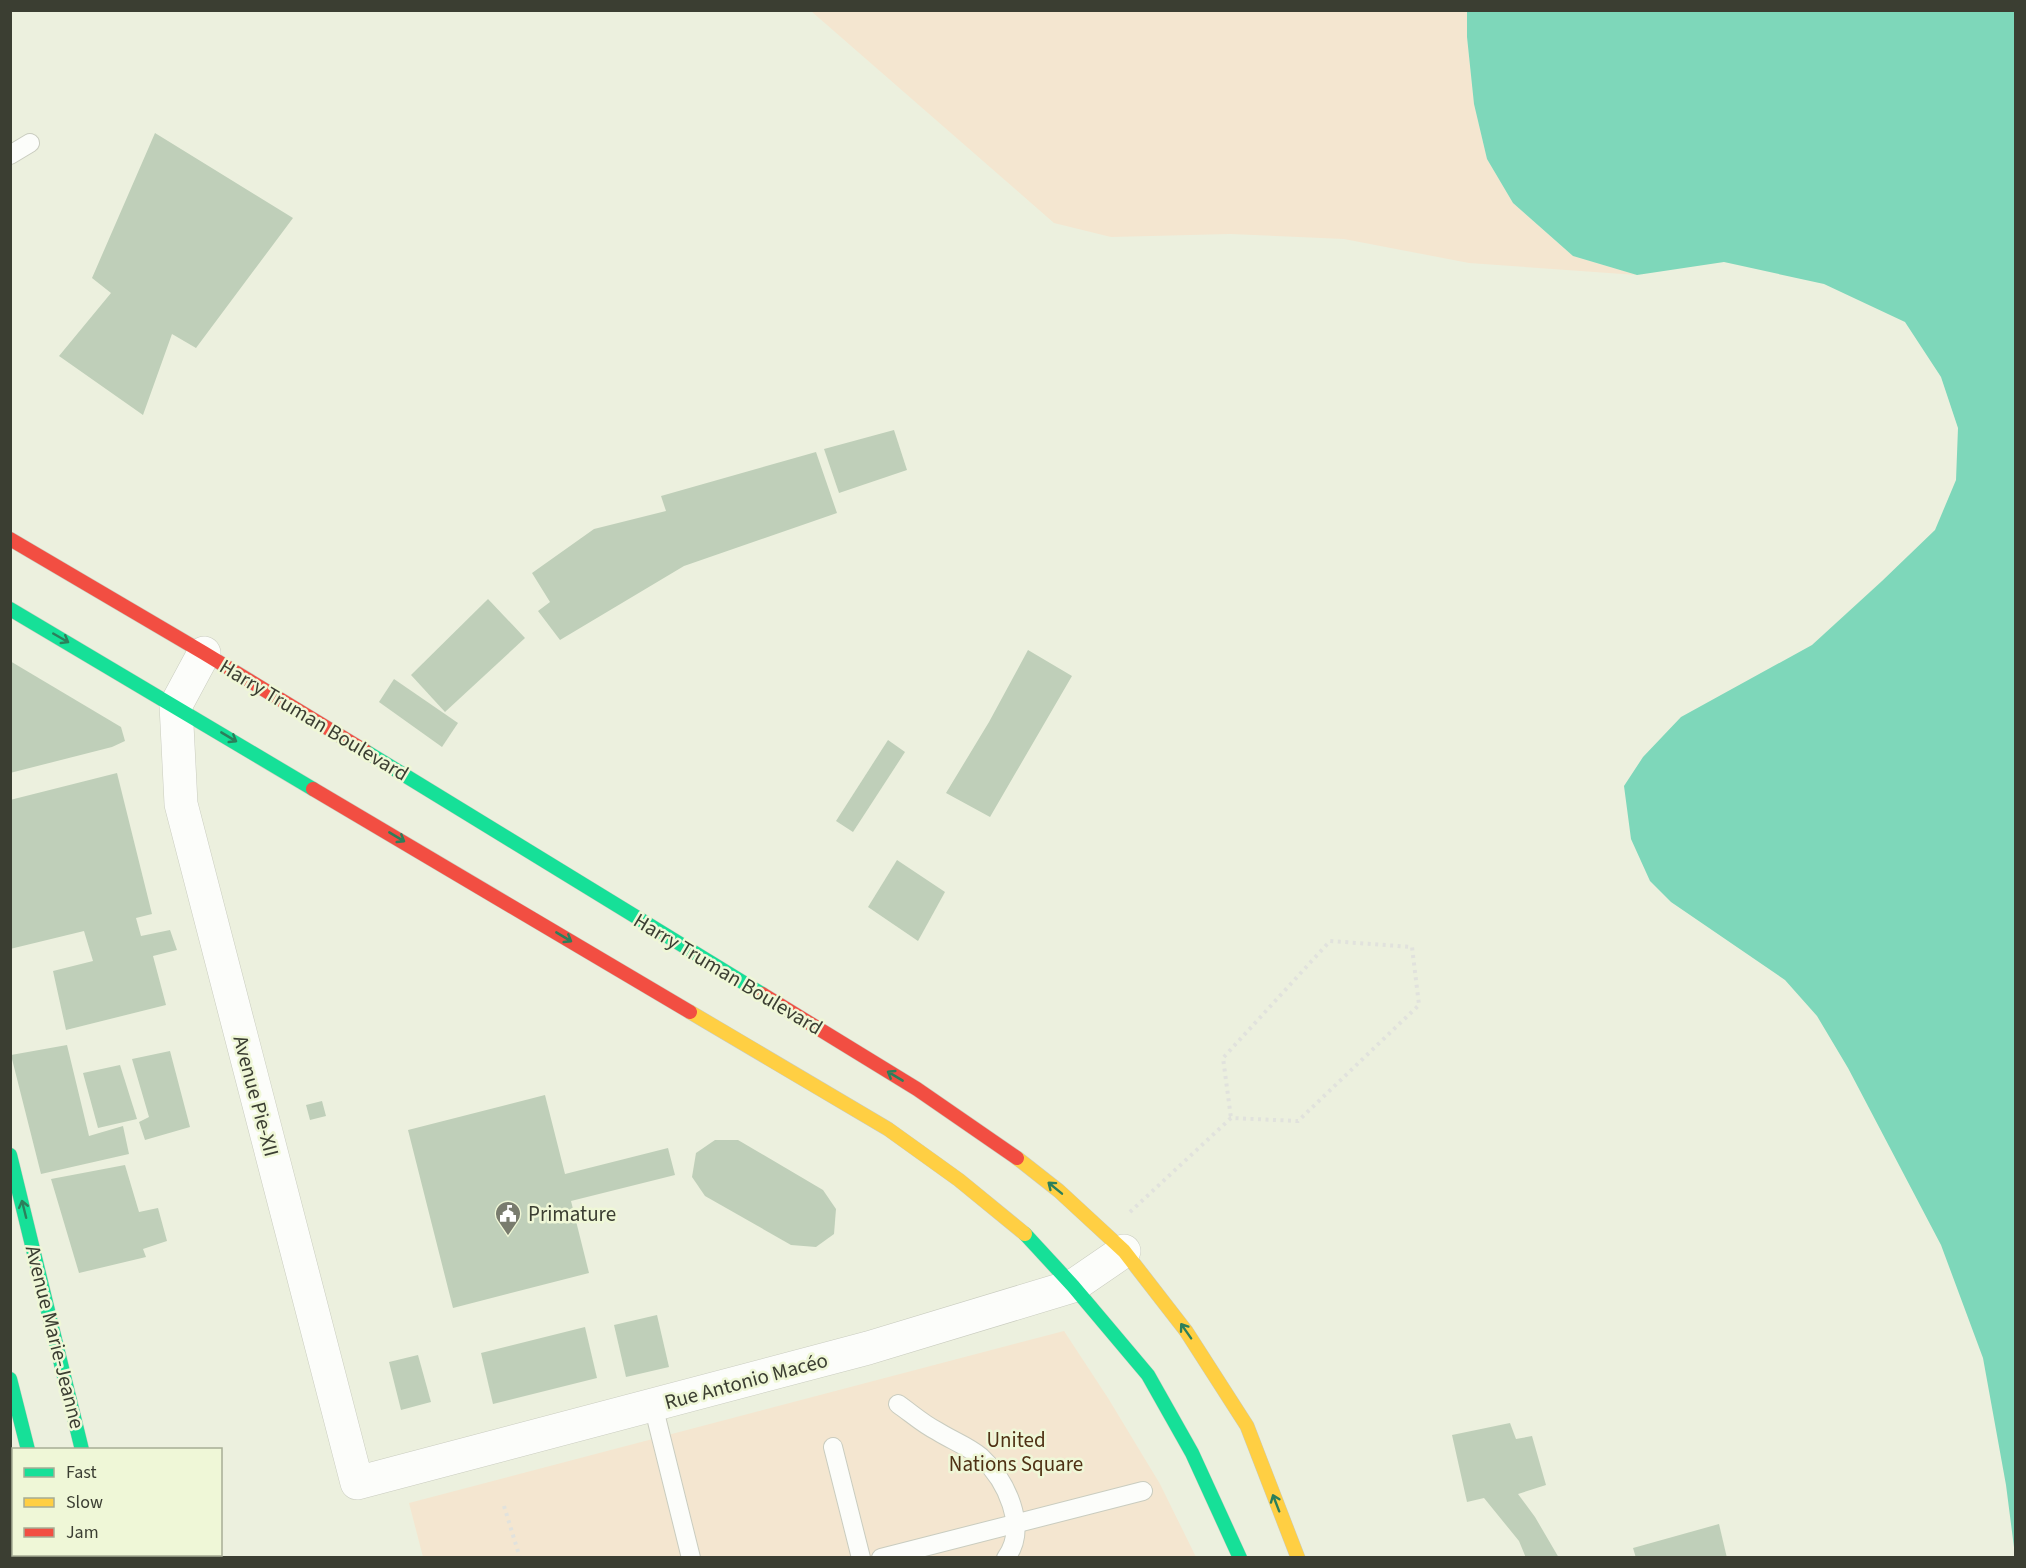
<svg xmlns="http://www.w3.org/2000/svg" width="2026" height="1568" font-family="'Source Sans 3',sans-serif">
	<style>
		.green { fill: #f4e6d0 }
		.water { fill: #7ed7ba }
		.building { fill: #bfcfb9 }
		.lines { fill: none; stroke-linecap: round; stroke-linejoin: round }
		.lane-casing { stroke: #c9ccbf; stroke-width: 20 }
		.street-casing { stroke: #c9ccbf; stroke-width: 34 }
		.fast-casing { stroke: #c9ccbf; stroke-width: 15 }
		.slow-casing { stroke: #c9ccbf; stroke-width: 15 }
		.jam-casing { stroke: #c9ccbf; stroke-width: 15 }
		.path { stroke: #e1e2dd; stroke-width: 4; stroke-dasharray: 3 4.5; stroke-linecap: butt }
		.lane { stroke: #fcfdfa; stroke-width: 18 }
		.street { stroke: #fcfdfa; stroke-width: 33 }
		.fast { stroke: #16e098; stroke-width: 14 }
		.slow { stroke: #ffcf43; stroke-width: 14 }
		.jam { stroke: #f24e42; stroke-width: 14 }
		.oneway { stroke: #2c7f5b }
		.labels { text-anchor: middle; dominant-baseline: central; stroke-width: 5; stroke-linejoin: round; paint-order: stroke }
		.street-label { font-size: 21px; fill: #3b3e32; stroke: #eff7d7 }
		.poi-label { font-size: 21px; fill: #3b3e32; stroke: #eff7d7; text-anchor: start }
		.park-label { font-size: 21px; fill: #4f3114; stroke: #eff7d7 }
	</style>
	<rect width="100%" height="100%" fill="#ecf0de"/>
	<g class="green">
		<path d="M811,11H1467V37L1474,104L1487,159L1513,203L1573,256L1637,275L1469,263L1344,239L1230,234L1111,237L1054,223Z"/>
		<path d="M1064,1331L1108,1398L1160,1484L1196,1557H423L409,1503Z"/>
	</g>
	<path class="water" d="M1467,11H2015V1555L2006,1485L1983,1358L1941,1245L1848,1068L1817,1016L1785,980L1671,902L1650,881L1631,839L1624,786L1643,757L1681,717L1812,645L1882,581L1935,530L1956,480L1958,428L1941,377L1905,322L1824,284L1724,262L1637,275L1573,256L1513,203L1487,159L1474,104L1467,37Z"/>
	<g class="building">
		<path d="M155,133L293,218L196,348L172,334L143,415L59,356L111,293L92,278Z"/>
		<path d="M894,430L907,470L839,493L824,449Z"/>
		<path d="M816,452L837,513L684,566L560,640L538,611L550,602L532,573L594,529L666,511L661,496Z"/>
		<path d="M488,599L525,638L445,712L411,675Z"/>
		<path d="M1028,650L1072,676L990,817L946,793L989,722Z"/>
		<path d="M10,661L121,727L125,741L112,747L10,773Z"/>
		<path d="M394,679L458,723L442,747L379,702Z"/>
		<path d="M888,740L905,752L853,832L836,821Z"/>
		<path d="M117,773L152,914L136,918L141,936L170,930L177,950L153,956L166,1005L66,1030L53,971L93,961L84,931L10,949V800Z"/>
		<path d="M897,860L945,892L918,941L868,907Z"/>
		<path d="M67,1045L89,1136L123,1126L129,1154L41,1174L11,1055Z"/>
		<path d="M170,1051L190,1127L145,1140L139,1122L149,1117L132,1059Z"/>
		<path d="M120,1065L137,1119L98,1128L83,1073Z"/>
		<path d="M545,1095L565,1174L668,1148L675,1175L571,1201L589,1273L453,1308L408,1130Z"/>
		<path d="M322,1101L326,1116L310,1120L306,1105Z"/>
		<path d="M715,1140H738L823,1190L836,1209L834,1234L816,1247L791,1245L705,1196L692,1177L696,1153Z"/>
		<path d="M125,1165L139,1212L158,1208L167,1241L143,1249L146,1257L79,1273L51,1179Z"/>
		<path d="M657,1315L669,1367L626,1377L614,1325Z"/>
		<path d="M585,1327L597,1378L493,1404L481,1353Z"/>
		<path d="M418,1355L431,1402L401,1410L389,1362Z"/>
		<path d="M1510,1423L1516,1439L1532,1436L1546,1485L1518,1494L1535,1517L1559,1558H1526L1519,1541L1484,1498L1467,1502L1452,1435Z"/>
		<path d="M11,1507L14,1525L10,1526V1508Z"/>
		<path d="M1719,1524L1727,1558H1636L1633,1548Z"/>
	</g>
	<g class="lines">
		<defs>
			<g id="lane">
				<path d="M10,155L30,143"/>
				<path d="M898,1404C911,1413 923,1424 937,1431C951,1440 968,1446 981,1457C1006,1480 1029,1527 1006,1558"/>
				<path d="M653,1405L691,1558"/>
				<path d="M833,1447L861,1558"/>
				<path d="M881,1558L1143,1491"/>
			</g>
			<g id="street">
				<path d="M204,653L176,705L181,804L357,1483L868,1348L1073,1286L1124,1251"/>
				<path d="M55,1554L56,1558"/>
			</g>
			<g id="fast">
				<path d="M10,609L313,789"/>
				<path d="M365,751L762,994"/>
				<path d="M10,1155L82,1450"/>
				<path d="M1025,1234L1073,1286L1148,1375L1192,1453L1240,1558"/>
				<path d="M10,1379L28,1450"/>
				<path d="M28,1558L39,1554"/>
			</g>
			<g id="slow">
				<path d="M690,1012L888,1129L959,1180L1025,1234"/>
				<path d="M1017,1158L1059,1191L1124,1251L1186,1331L1247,1426L1298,1558"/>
			</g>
			<g id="jam">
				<path d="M10,539L204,653L365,751"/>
				<path d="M313,789L690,1012"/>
				<path d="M762,994L917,1089L1017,1158"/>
			</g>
		</defs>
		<use href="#lane" class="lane-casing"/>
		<use href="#street" class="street-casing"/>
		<use href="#fast" class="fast-casing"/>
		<use href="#slow" class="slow-casing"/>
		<use href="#jam" class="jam-casing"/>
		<g class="path">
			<path d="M1130,1212L1231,1118L1298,1121L1419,1005L1412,947L1330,941L1223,1058L1231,1118"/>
			<path d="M504,1506L520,1558"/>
		</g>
		<use href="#lane" class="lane"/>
		<use href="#street" class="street"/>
		<use href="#fast" class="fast"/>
		<use href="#slow" class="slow"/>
		<use href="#jam" class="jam"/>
	</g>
	<defs><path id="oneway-shaft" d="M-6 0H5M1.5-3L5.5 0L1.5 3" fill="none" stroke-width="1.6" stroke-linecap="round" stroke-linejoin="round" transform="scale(1.5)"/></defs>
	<g class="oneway">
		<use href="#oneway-shaft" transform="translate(61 638) rotate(30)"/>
		<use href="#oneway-shaft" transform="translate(229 737) rotate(31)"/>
		<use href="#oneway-shaft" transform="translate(397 837) rotate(31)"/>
		<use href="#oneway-shaft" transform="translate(564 937) rotate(31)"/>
		<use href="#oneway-shaft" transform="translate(895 1076) rotate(-149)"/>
		<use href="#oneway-shaft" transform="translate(1055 1188) rotate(-141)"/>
		<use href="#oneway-shaft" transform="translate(24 1209) rotate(-104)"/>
		<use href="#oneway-shaft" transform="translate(1186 1331) rotate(-125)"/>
		<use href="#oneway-shaft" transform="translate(1276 1503) rotate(-111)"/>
	</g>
	<defs>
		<symbol id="civic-pin" viewBox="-11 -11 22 30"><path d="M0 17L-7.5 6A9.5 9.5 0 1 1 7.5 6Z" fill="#797c6e" stroke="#eff7d7"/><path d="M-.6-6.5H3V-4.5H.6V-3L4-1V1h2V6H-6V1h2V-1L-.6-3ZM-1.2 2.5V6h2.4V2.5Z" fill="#fff"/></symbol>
	</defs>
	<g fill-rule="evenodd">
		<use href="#civic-pin" x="493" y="1199" width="30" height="40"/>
	</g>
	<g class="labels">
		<g class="street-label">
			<text transform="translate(314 720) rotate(31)">Harry Truman Boulevard</text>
			<text transform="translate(728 974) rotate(31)">Harry Truman Boulevard</text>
			<text transform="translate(256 1096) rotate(75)">Avenue Pie-XII</text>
			<text transform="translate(55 1337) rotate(76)">Avenue Marie-Jeanne</text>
			<text transform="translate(746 1381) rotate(-15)">Rue Antonio Macéo</text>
		</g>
		<g class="poi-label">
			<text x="528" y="1214">Primature</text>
		</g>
		<g class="park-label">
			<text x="1016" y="1440">United<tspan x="1016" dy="24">Nations Square</tspan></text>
		</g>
	</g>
	<rect width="2026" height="1568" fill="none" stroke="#3b3e32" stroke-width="24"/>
	<rect x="12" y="1448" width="210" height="108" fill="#eff7d7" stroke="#a7ad95" stroke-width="1.5"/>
	<rect x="24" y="1468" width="30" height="9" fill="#16e098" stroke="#a7ad95" stroke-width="1.5"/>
	<text x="66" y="1478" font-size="18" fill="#3b3e32">Fast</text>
	<rect x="24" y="1498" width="30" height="9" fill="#ffcf43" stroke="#a7ad95" stroke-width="1.5"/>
	<text x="66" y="1508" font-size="18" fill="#3b3e32">Slow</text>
	<rect x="24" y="1528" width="30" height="9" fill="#f24e42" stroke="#a7ad95" stroke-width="1.5"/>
	<text x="66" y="1538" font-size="18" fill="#3b3e32">Jam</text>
</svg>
